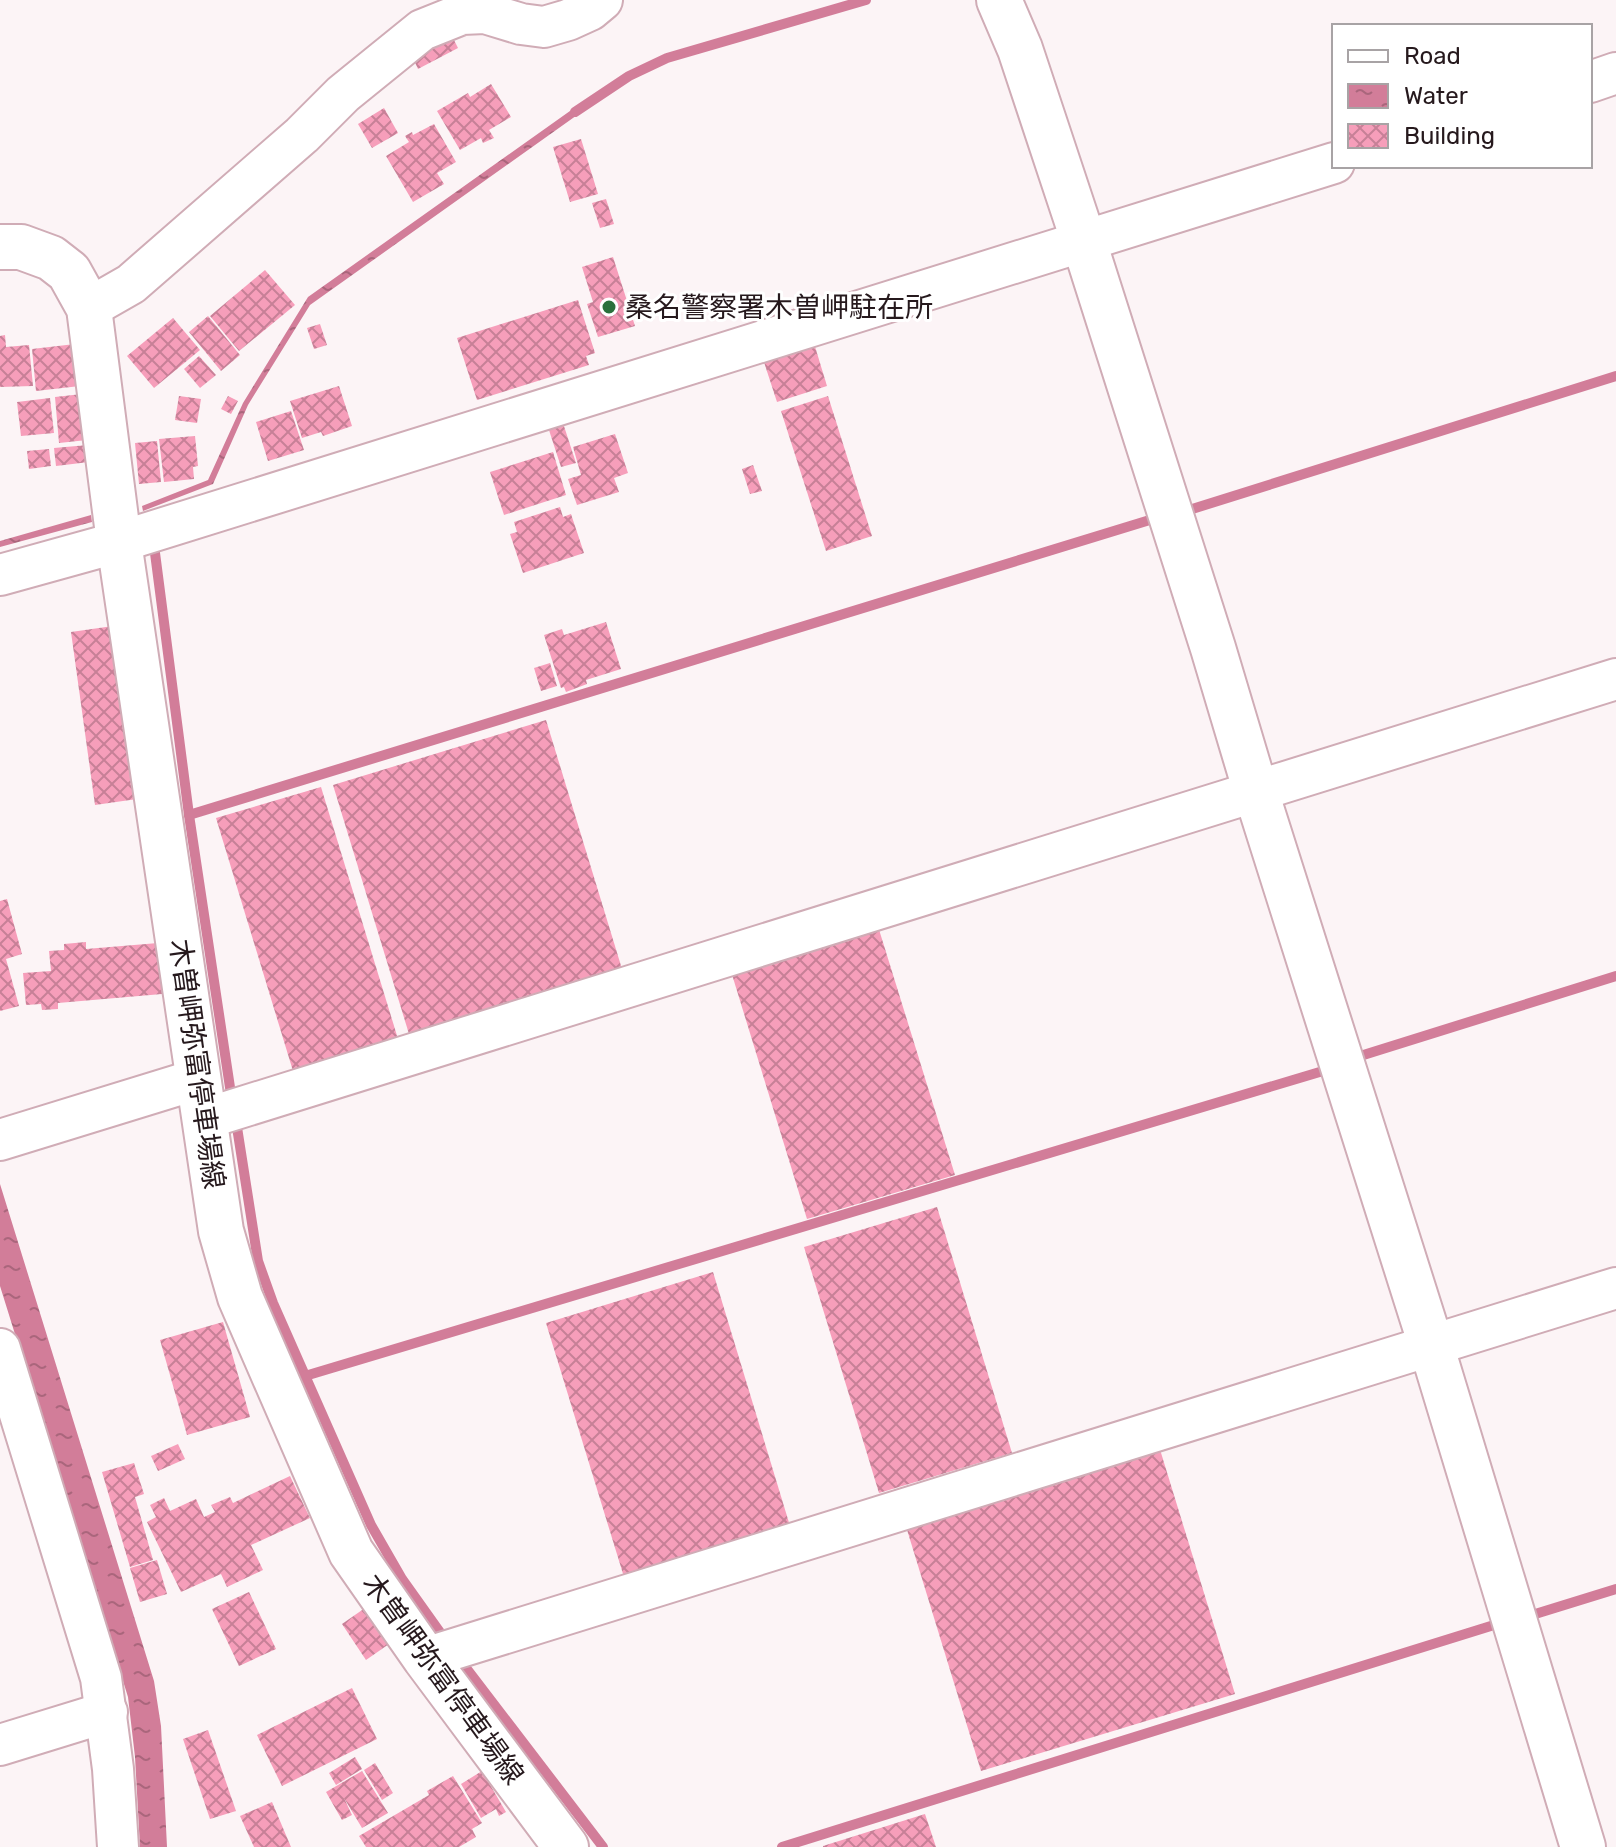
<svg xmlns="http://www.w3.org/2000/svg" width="1616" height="1847" font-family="Rubik,'Noto Sans JP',sans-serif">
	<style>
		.water { fill: url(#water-ripples) }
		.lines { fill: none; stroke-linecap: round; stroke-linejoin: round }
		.stream { stroke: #d27d99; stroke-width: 10 }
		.building { fill: url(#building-cross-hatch) }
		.street-casing { stroke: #d0acb6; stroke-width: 44 }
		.secondary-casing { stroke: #d0acb6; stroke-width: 48 }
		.street { stroke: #fff; stroke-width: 40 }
		.secondary { stroke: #fff; stroke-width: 44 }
		.poi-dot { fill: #2a703c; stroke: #fff; stroke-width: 3 }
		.labels { text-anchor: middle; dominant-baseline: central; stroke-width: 6; stroke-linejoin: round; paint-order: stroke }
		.poi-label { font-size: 28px; fill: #26191d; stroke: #fff; text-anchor: start }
		.street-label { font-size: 28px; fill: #26191d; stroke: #fff }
	</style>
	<defs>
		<pattern id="water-ripples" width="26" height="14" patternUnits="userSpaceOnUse" patternTransform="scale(2)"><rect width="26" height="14" fill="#d27d99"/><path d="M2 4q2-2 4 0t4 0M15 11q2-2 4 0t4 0" fill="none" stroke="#aa667c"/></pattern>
		<pattern id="building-cross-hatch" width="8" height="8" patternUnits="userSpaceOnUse" patternTransform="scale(2)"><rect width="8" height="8" fill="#f69eba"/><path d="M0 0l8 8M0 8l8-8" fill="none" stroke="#c78097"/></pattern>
	</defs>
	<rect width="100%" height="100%" fill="#fcf4f6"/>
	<g class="water">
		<path d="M585,105L580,113L310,305L248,405L213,484L143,511L142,506L208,480L243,403L308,297L577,106Z"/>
		<path d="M91,515L92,522L0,547V541Z"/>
		<path d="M0,1184L154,1681L161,1726L167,1847H140L135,1757L128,1697L0,1286Z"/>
	</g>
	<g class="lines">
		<g class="stream">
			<path d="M575,112L629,76L667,58L866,0"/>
			<path d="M1189,510L1616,376"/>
			<path d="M155,553L189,815L231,1094"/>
			<path d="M189,815L1153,519"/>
			<path d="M1357,1057L1616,976"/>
			<path d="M236,1121L258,1261L273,1303L371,1525L402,1579L444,1638"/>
			<path d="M305,1376L1323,1071"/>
			<path d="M1532,1615L1616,1589"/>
			<path d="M460,1660L603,1847"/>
			<path d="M782,1847L1494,1625"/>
		</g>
	</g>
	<g class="building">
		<path d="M451,34L458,48L418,69L411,54Z"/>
		<path d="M491,84L511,117L489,130L494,138L483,143L481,138L460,150L437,111L468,93L470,97Z"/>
		<path d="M384,108L398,133L372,148L358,124Z"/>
		<path d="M434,124L456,162L437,173L444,184L413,202L386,156L409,142L405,136L412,132L413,135Z"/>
		<path d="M581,139L598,194L570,202L553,147Z"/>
		<path d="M606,199L614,224L600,228L592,203Z"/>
		<path d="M613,257L635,326L598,337L587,304L593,302L582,267Z"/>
		<path d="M265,270L295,305L239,351L210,316Z"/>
		<path d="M578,300L595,353L586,356L589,365L477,400L457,338Z"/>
		<path d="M208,316L240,355L221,371L189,332Z"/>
		<path d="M173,318L200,350L154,388L127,356Z"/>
		<path d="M320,324L327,345L314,349L307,328Z"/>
		<path d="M5,335L6,347L29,345L33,386L0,387V336Z"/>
		<path d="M813,340L827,386L777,402L762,356Z"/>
		<path d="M75,344L80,386L36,391L32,349Z"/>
		<path d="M199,356L216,375L200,388L184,369Z"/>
		<path d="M339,386L352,426L323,436L321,432L302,438L290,401Z"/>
		<path d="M82,394L87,440L59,443L55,397Z"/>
		<path d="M179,396L201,399L197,423L175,420Z"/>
		<path d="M228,396L238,401L231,414L221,409Z"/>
		<path d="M828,396L872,536L826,551L781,411Z"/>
		<path d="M50,398L54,433L21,436L17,402Z"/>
		<path d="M291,411L304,450L268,461L256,422Z"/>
		<path d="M562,420L576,463L561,467L547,424Z"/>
		<path d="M615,434L628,473L614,478L619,492L577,505L568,479L581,475L573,447Z"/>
		<path d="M195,436L198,466L193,467L194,479L164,482L159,439Z"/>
		<path d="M157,441L161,482L139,484L135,443Z"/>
		<path d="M88,445L89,462L56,466L54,448Z"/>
		<path d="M49,449L51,466L29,469L27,451Z"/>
		<path d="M553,452L566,495L504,515L490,472Z"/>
		<path d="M753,465L762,491L750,494L742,469Z"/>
		<path d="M560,507L563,517L571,514L584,553L523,573L510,534L517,532L514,522Z"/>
		<path d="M606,622L621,669L586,680L587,684L566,692L564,687L561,688L544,635L562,629L564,635Z"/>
		<path d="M113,626L137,799L95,805L71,632Z"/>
		<path d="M550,663L557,686L541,691L534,668Z"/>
		<path d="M546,720L622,969L409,1034L333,785Z"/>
		<path d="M321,787L398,1039L293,1071L216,818Z"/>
		<path d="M7,899L22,954L6,959L19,1006L0,1011V901Z"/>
		<path d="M877,923L955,1175L807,1219L730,968Z"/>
		<path d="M86,942V949L158,943L162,994L58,1003V1009L42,1010L41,1004L26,1005L23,973L51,971L49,951L64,950V944Z"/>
		<path d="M937,1207L1012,1453L879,1493L804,1247Z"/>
		<path d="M713,1272L790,1526L624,1577L546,1323Z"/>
		<path d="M223,1322L250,1417L187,1435L160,1340Z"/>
		<path d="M1158,1443L1235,1694L981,1771L904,1520Z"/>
		<path d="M178,1444L185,1459L158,1471L151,1456Z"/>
		<path d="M134,1463L144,1494L135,1497L153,1560L130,1567L102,1472Z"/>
		<path d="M290,1476L310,1518L251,1545L263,1570L227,1587L221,1574L181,1592L147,1522L156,1517L150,1505L164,1498L170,1511L196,1499L204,1517L215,1512L211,1505L230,1497L233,1503Z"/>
		<path d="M157,1560L167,1594L140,1602L130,1568Z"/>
		<path d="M249,1592L276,1649L239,1666L212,1609Z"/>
		<path d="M365,1608L389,1644L366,1660L342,1624Z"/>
		<path d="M352,1688L377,1739L282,1786L257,1735Z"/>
		<path d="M208,1730L236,1811L210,1819L183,1739Z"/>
		<path d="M355,1757L362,1769L336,1785L329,1773Z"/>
		<path d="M375,1763L393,1793L382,1800L364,1770Z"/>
		<path d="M362,1771L388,1813L362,1828L344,1798L352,1815L342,1820L326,1792Z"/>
		<path d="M482,1771L506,1812L499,1816L496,1809L481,1818L461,1784Z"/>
		<path d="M453,1776L482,1823L472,1829L476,1837L459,1847H366L359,1836L429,1795L427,1791Z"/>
		<path d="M272,1802L291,1847H254L240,1816Z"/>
		<path d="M925,1814L936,1847H823V1846Z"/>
	</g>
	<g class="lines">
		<defs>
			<g id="street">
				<path d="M1590,82L1616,73"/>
				<path d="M89,308L131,284L302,135L343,94L422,30L462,14L485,13L521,24L544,27L568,20L590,10L602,0"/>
				<path d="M0,575L119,542L1334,163"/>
				<path d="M204,1119L1616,679"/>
				<path d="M0,1140L198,1079"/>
				<path d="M0,1349L101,1678L113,1769L118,1847"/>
				<path d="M425,1658L1616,1288"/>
				<path d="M0,1745L107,1712"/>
			</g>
			<g id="secondary">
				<path d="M999,0L1020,49L1084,242L1213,648L1256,792L1431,1345L1583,1847"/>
				<path d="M0,247H21L51,258L69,272L89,308L119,542L221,1231L240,1297L351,1552L425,1658L566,1847"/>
			</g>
		</defs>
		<use href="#street" class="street-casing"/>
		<use href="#secondary" class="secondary-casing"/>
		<use href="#street" class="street"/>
		<use href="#secondary" class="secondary"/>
	</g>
	<circle class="poi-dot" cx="609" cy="307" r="8"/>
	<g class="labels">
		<g class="poi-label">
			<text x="625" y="307">桑名警察署木曽岬駐在所</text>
		</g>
		<g class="street-label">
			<text transform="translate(197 1064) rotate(82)">木曽岬弥富停車場線</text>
			<text transform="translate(443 1679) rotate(54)">木曽岬弥富停車場線</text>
		</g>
	</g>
	<rect x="1332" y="24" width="260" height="144" fill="#ffffff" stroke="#a8a3a5" stroke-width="2"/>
	<rect x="1348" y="50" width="40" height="12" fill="#ffffff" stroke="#a8a3a5" stroke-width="2"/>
	<text x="1404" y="64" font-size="24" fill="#26191d">Road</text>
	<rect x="1348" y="84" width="40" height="24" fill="url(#water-ripples)" stroke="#a8a3a5" stroke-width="2"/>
	<text x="1404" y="104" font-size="24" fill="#26191d">Water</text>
	<rect x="1348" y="124" width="40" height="24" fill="url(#building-cross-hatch)" stroke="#a8a3a5" stroke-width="2"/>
	<text x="1404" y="144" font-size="24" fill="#26191d">Building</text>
</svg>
